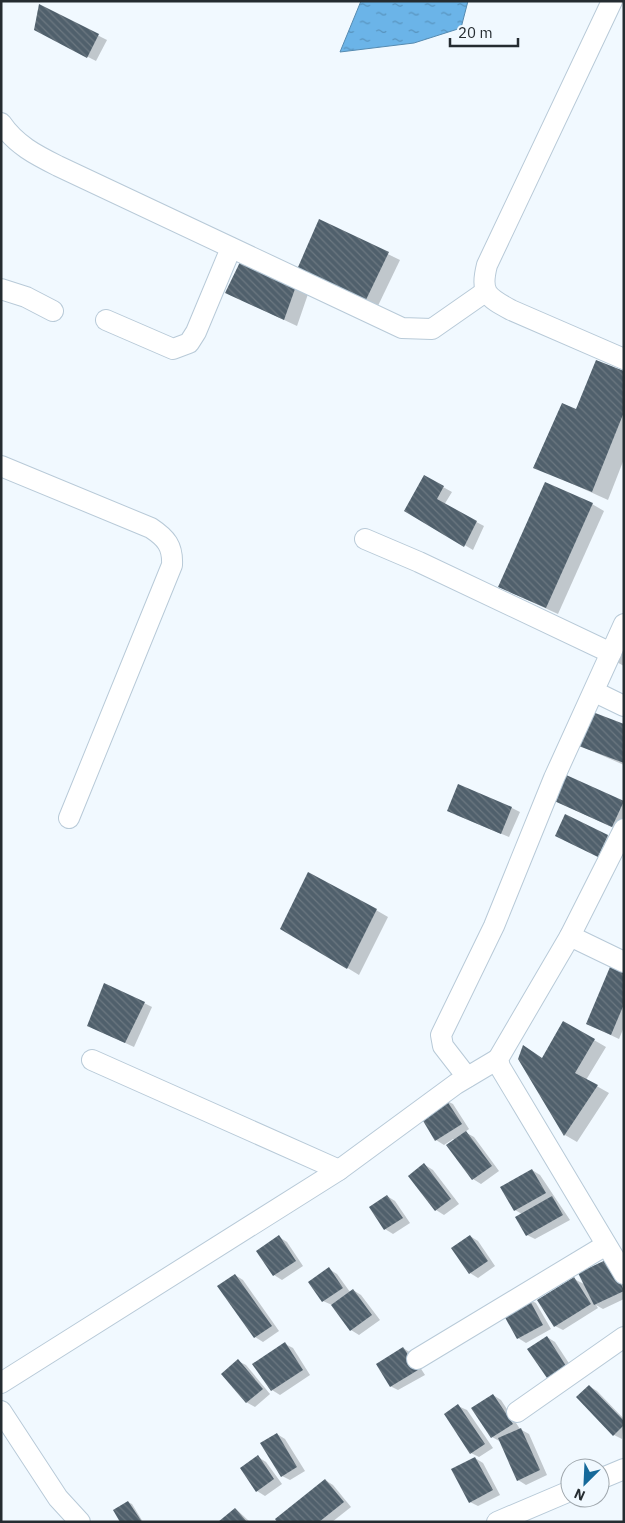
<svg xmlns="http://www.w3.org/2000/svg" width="625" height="1523" font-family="'IBM Plex Sans',sans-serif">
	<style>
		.water { fill: url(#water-ripples); stroke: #568bb1 }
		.shadow { fill: #0003 }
		.building { fill: url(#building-back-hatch) }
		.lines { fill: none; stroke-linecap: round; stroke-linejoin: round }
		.minor-casing { stroke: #b8cad8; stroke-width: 22 }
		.minor { stroke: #fff; stroke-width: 20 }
	</style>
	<defs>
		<pattern id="water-ripples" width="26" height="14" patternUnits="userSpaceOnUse" patternTransform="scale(1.25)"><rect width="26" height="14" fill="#6bb4e8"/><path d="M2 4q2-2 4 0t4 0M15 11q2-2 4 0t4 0" fill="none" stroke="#5893bd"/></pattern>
		<pattern id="building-back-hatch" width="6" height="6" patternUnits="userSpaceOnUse" patternTransform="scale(1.25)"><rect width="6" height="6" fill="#50606c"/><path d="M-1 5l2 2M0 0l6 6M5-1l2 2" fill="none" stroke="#6c7881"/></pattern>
	</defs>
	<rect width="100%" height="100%" fill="#f1f9ff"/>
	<path class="water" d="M361,1H468L461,28L414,43L340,52Z"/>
	<g class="shadow">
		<path d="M40,6L107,40L96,61L43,34Z"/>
		<path d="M320,221L400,260L375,312L308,280Z"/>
		<path d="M241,262L308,294L297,326L227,293Z"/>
		<path d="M624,373V459L608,500L535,467L576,411Z"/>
		<path d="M425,477L452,492L444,505L484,526L473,550L406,510Z"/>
		<path d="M592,504L604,511L558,614L512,593Z"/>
		<path d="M624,631V666L611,659Z"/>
		<path d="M624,726V765L578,745Z"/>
		<path d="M565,776L624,803V823L620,831L562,804Z"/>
		<path d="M512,808L520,812L509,837L456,815Z"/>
		<path d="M566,816L616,840L606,860L564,840Z"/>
		<path d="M376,910L388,917L359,975L282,928Z"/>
		<path d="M624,974V1027L619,1039L587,1024Z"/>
		<path d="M144,1003L152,1007L134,1047L97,1030Z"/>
		<path d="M563,1022L606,1047L586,1080L609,1093L577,1142L565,1135L519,1059H543Z"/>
		<path d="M445,1100L453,1104L469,1129L465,1132L474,1137L499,1171L481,1184L473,1179L448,1145L455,1140L453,1139L444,1145L436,1140Z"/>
		<path d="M425,1165L433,1170L459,1204L444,1215L436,1210L410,1176Z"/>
		<path d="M532,1170L540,1175L570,1220L535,1239L527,1235L522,1214L515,1210Z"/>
		<path d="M387,1196L395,1201L410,1223L393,1234L385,1229Z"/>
		<path d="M470,1236L478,1241L495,1266L478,1278L470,1273Z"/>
		<path d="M279,1237L287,1242L303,1266L282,1280L274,1275Z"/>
		<path d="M329,1269L337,1274L350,1292L353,1290L361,1295L380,1320L359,1335L351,1330L332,1305L323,1301Z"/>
		<path d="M235,1275L243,1280L279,1331L263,1342L255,1337Z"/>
		<path d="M624,1276V1299L603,1309L596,1305L598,1308L563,1330L555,1326L574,1279L586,1285Z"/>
		<path d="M528,1299L536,1303L551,1329L526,1343L518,1338Z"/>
		<path d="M547,1337L555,1342L574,1371L556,1382L548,1378Z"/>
		<path d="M285,1344L293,1348L310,1375L280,1395L272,1390L254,1364Z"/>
		<path d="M403,1348L411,1353L425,1375L398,1390L390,1386Z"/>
		<path d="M238,1361L246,1365L270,1394L255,1407L246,1402Z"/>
		<path d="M589,1386L597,1391L624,1419L622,1439L614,1435Z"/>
		<path d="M493,1395L501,1400L520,1429L529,1434L547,1475L526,1485L518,1480L501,1442L492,1437Z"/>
		<path d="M458,1406L467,1410L493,1448L479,1457L471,1453Z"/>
		<path d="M277,1434L285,1439L305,1471L290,1480L282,1476Z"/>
		<path d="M258,1457L266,1462L282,1484L265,1496L257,1491Z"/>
		<path d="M475,1458L483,1463L500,1495L478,1506L470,1502Z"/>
		<path d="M325,1480L333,1485L351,1507L332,1522H279Z"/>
		<path d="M128,1502L132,1504L143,1522H122Z"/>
		<path d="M236,1509L250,1522H220Z"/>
	</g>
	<g class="building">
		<path d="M39,4L99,34L87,58L34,30Z"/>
		<path d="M319,219L389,252L363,306L295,274Z"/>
		<path d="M241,260L296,286L284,320L225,293Z"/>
		<path d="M596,360L624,371V412L592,492L533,468L562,403L576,409Z"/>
		<path d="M424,475L444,486L437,499L477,521L464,547L404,511Z"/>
		<path d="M545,482L593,503L546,608L498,587Z"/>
		<path d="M590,711L624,724V763L576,745Z"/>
		<path d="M564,774L624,801L612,827L552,800Z"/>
		<path d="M458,784L512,807L501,834L447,811Z"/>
		<path d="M565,814L608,835L598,857L555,836Z"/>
		<path d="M308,872L377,909L347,969L280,929Z"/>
		<path d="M610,967L624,973V1004L611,1035L586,1024Z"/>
		<path d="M104,983L145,1002L125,1043L87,1026Z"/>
		<path d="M563,1021L595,1039L575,1073L598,1085L564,1136L518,1059L523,1045L542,1058Z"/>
		<path d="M445,1098L462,1124L435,1141L419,1114Z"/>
		<path d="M466,1131L492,1166L472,1180L446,1145Z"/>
		<path d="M424,1163L451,1199L435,1211L408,1176Z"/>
		<path d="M532,1169L546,1193L514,1211L500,1187Z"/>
		<path d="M387,1195L403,1218L384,1230L369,1207Z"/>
		<path d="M552,1196L563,1215L526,1236L515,1217Z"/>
		<path d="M279,1235L296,1261L273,1276L256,1251Z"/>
		<path d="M470,1235L488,1261L469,1274L451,1248Z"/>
		<path d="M610,1258L624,1291L594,1305L578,1273Z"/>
		<path d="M329,1267L343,1288L322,1302L308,1282Z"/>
		<path d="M235,1274L272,1326L254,1338L217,1286Z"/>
		<path d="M574,1277L591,1304L554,1327L537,1300Z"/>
		<path d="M353,1289L372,1315L350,1331L331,1305Z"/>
		<path d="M528,1297L543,1325L517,1339L502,1312Z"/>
		<path d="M547,1336L566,1366L547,1378L527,1349Z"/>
		<path d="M285,1342L303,1370L271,1391L252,1364Z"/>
		<path d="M403,1347L418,1370L390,1387L376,1364Z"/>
		<path d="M238,1359L263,1389L246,1403L221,1374Z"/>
		<path d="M589,1385L624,1421V1425L613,1436L576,1397Z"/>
		<path d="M493,1394L513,1424L491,1438L471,1408Z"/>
		<path d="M458,1404L485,1444L470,1454L444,1414Z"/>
		<path d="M521,1428L540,1470L517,1481L498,1438Z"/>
		<path d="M277,1433L297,1467L281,1477L260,1443Z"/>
		<path d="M258,1455L274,1479L256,1492L240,1468Z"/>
		<path d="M475,1457L493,1490L469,1503L451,1469Z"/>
		<path d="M325,1479L344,1502L319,1522H277L275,1519Z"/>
		<path d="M128,1501L142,1522H120L113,1510Z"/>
		<path d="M235,1508L247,1522H218Z"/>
	</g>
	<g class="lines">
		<defs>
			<g id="minor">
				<path d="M612,1L487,265C480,293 487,297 511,310L624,359"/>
				<path d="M1,123C16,145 36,155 58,166L402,328L432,329L485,292"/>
				<path d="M1,289L26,297L53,311"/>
				<path d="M106,320L173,349L189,343L196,332L231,248"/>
				<path d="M1,466L151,528C166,538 173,546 172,565L69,818"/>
				<path d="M365,539L419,562L611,653"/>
				<path d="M595,692L624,706"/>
				<path d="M624,829L570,936L498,1059L500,1067L624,1274"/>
				<path d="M570,936L624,962"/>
				<path d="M92,1060L339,1170"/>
				<path d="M467,1077L443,1046L441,1035L494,926L554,778L624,624"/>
				<path d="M417,1359L606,1245"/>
				<path d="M1,1383L339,1170L456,1084L498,1059"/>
				<path d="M1,1411L58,1498L80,1522"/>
				<path d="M517,1412L624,1337"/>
				<path d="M600,1479L624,1469"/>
				<path d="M497,1522L570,1491"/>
			</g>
		</defs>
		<use href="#minor" class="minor-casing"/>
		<use href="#minor" class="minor"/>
	</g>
	<rect width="625" height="1523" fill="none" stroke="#252c31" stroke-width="5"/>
	<g transform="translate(585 1483) rotate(204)"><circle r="24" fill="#f1f9ff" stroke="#9fa7ad"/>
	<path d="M0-4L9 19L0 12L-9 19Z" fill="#15699a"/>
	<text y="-8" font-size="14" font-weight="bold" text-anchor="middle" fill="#252c31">N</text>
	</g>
	<path d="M450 38v8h68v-8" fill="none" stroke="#252c31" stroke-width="2.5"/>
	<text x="458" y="38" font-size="15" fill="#252c31" stroke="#f1f9ff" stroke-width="4" paint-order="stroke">20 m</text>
</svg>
